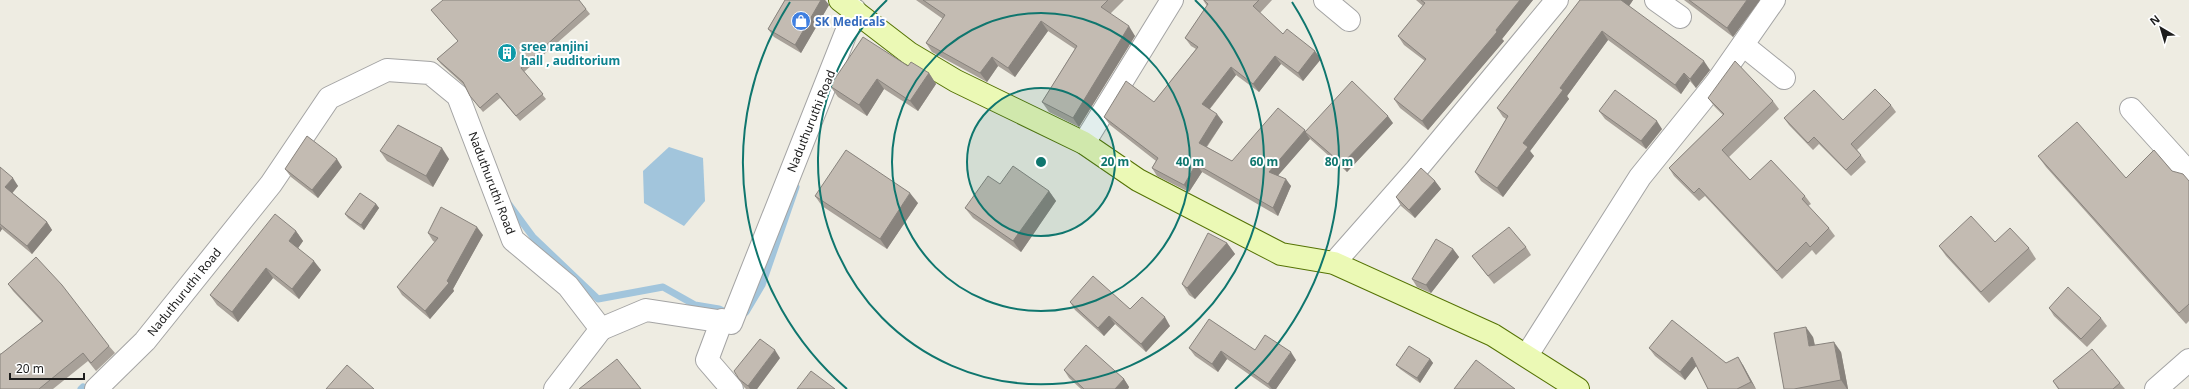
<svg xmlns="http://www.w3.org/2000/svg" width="2189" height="389" font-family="'Noto Sans',sans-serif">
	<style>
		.water { fill: #a2c5dc }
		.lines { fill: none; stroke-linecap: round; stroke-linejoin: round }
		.stream { stroke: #a2c5dc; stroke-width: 7 }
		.street-casing { stroke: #a4a4a4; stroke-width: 24 }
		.secondary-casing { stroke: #557304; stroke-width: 24 }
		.street { stroke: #fff; stroke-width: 22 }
		.secondary { stroke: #ebf9b5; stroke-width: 22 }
		.wall { fill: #a8a199 }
		.shaded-wall { fill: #88837d }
		.building { fill: #c3bbb2; stroke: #88837d }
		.ring { fill: none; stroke: #0f766e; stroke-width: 2 }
		.labels { text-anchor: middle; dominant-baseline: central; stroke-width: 4; stroke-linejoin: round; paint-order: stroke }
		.shop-label { font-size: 12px; font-weight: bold; fill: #366cbe; stroke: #fff; text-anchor: start }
		.culture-label { font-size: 12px; font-weight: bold; fill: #0d838f; stroke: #fff; text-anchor: start }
		.street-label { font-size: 12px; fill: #1d1d1d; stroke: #fff }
		.centre { fill: #0f766e; stroke: #fff; stroke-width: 2 }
		.ring-label { font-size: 12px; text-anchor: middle; font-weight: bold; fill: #0f766e; stroke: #fff; stroke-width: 4; stroke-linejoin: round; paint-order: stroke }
	</style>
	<rect width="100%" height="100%" fill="#eeece2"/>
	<path class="water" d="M669,147L703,158L705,201L684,226L644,203L643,171Z"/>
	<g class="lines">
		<g class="stream">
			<path d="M508,203L533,237L598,299L663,287L695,305L719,309L727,313"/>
			<path d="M746,312L762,285L796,187"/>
			<path d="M81,389L83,387"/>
		</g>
		<defs>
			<g id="street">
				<path d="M1325,0L1349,20"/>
				<path d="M1656,0L1680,17"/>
				<path d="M1743,45L1784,78"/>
				<path d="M2131,109L2189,173"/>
				<path d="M1084,143L1172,0"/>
				<path d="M1334,263L1416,170L1557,0"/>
				<path d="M722,320L707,360L732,389"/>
				<path d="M1527,355L1640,177L1716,83L1774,0"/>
				<path d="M96,389L145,341L271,184L329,98L387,70L430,73L458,96L513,240L568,286L601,329L646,310L731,323L855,10"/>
				<path d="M555,389L601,329"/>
				<path d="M2156,389L2189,360"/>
			</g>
			<path id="secondary" d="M840,0L909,53L956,81L1084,143L1138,180L1281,254L1334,263L1493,335L1578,389"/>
		</defs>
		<use href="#street" class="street-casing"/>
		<use href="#secondary" class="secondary-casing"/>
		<use href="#street" class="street"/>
		<use href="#secondary" class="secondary"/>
	</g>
	<g class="wall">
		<path d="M785,0H825L829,5L801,53L774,37L768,29Z"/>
		<path d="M916,0H1124L1110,14L1135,36L1079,127L1049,112L1042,102L1075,49L1048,31L1015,77L998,66L987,82L932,52L926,43L943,19Z"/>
		<path d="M1203,0H1272L1260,13L1283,34L1321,59L1303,81L1281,64L1259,92L1236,75L1210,109L1223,122L1207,147L1232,161L1305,130V131L1393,123L1347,172L1310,139L1278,175L1291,186L1278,216L1202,172L1189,192L1157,176L1152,168L1156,161L1110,125L1104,117L1154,102L1196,49L1191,46L1185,38L1207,6Z"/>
		<path d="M1416,0H1533L1502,39L1504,41L1428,130L1400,108L1394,99L1425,61L1404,45L1398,36L1423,6Z"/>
		<path d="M1580,0H1633L1629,6L1710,70L1696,88L1690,81L1681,94L1608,40L1567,96L1569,99L1530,151L1534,156L1503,197L1481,181L1475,172L1506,119L1503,117L1497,108Z"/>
		<path d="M1684,0H1760L1733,37Z"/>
		<path d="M586,9L590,14L524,72L546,99L520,121L500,98L483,112L470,96L464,85L441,64L437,59L458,41L435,15L431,10Z"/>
		<path d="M908,66L929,73L936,84L918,111L884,89L867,116L838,97L830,86Z"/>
		<path d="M1708,98L1773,101L1779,109L1729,157L1750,180L1805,196L1811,204L1808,206L1829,228L1835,236L1816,255L1812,250L1782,279L1705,196L1699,201L1674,176L1669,168L1723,115L1714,106Z"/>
		<path d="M1891,105L1896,112L1857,150L1861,155L1866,162L1851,176L1819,144L1813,150L1789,125L1784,118L1843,120Z"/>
		<path d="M1599,111L1662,129L1646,149L1605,119Z"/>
		<path d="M380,151L449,159L433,187L387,161Z"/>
		<path d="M2038,156L2126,178L2172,171L2189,181V321L2186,324L2046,167Z"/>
		<path d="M0,167L18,186L12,193L47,222L52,230L32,254L2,229L0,232Z"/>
		<path d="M342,167L318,198L291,177L285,169Z"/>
		<path d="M1435,181L1441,189L1415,218L1401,206L1396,197Z"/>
		<path d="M1000,184L1049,191L1056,201L1021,252L973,218L965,208Z"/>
		<path d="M815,196L918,203L887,249L822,206Z"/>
		<path d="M376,204L379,208L364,230L348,218L345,214Z"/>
		<path d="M296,231L303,241L298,248L321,270L299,299L273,278L238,322L217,305L210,295Z"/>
		<path d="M428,233L483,235L453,289L454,291L430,319L402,295L397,287L435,242L433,241Z"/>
		<path d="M1995,242L2029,248L2036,259L1989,303L1946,256L1939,246Z"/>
		<path d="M1227,243L1235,254L1195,299L1189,295L1182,284Z"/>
		<path d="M1526,247L1531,255L1494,284L1472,256Z"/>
		<path d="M1453,249L1459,257L1431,293L1417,287L1412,279Z"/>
		<path d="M8,284L109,346L115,353L96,371L88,361L53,389H0L1,354L42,322L13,291Z"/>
		<path d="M1070,302L1130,309L1170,326L1146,352L1115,324L1104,336L1075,310Z"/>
		<path d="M2049,308L2101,318L2107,326L2087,347L2054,316Z"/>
		<path d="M1813,337L1815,345L1841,352L1848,389H1784Z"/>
		<path d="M1189,348L1255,350L1296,360L1276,389H1270L1227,359L1218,372L1195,356Z"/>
		<path d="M1649,348L1726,363L1743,365L1756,389H1708L1696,366L1685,380L1655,356Z"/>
		<path d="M780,358L757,389H746L744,387L739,379Z"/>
		<path d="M1430,359L1433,363L1420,383L1400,369L1396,365Z"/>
		<path d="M1064,370L1124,379L1129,387L1128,389H1081L1069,378Z"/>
		<path d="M2053,381L2120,383L2125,389H2058Z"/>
	</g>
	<g class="shaded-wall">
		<path d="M821,0H825L829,5L801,53L795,45Z"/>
		<path d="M1520,0H1533L1502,39L1504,41L1428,130L1422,121L1496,30Z"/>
		<path d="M1621,0H1633L1627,9Z"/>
		<path d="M1747,0H1760L1733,37L1727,28Z"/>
		<path d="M1041,21L1048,31L1015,77L1008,68Z"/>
		<path d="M1129,26L1135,36L1079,127L1073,118Z"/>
		<path d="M1602,31L1608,40L1567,96L1569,99L1530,151L1534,156L1503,197L1497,188L1523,143L1560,88Z"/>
		<path d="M1315,51L1321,59L1303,81L1298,73Z"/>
		<path d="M1275,56L1281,64L1259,92L1253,84Z"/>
		<path d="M992,57L998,66L987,82L980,73Z"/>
		<path d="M1704,61L1710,70L1696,88L1690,79Z"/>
		<path d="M1231,67L1236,75L1207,112L1202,104Z"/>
		<path d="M929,73L936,84L918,111L910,101Z"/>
		<path d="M1684,73L1690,81L1681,94L1675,85Z"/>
		<path d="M877,79L884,89L867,116L859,105Z"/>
		<path d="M1217,114L1223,122L1204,150L1199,143Z"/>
		<path d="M1388,116L1393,123L1347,172L1342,164Z"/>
		<path d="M1657,121L1662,129L1646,149L1641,141Z"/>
		<path d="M1305,130L1308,135L1305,132L1310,139L1275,179L1269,172Z"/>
		<path d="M442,148L449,159L433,187L426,176Z"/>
		<path d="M337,159L342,167L318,198L312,190Z"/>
		<path d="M1196,164L1202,172L1189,192L1184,185Z"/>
		<path d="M13,178L18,186L10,196L5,187Z"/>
		<path d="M1286,179L1291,186L1278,216L1273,208Z"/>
		<path d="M1435,181L1441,189L1415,218L1409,210Z"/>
		<path d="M1049,191L1056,201L1021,252L1013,241Z"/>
		<path d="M910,193L918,203L887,249L880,239Z"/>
		<path d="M376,204L379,208L364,230L361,225Z"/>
		<path d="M47,222L52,230L32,254L27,246Z"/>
		<path d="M0,226L2,229L0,232Z"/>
		<path d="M477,227L483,235L453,289L454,291L430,319L425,311L447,281Z"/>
		<path d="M296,231L303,241L296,251L289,241Z"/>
		<path d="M1227,243L1235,254L1195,299L1187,288Z"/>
		<path d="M1453,249L1459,257L1431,293L1426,285Z"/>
		<path d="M314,261L321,270L299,299L292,289Z"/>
		<path d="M266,268L273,278L238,322L232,312Z"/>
		<path d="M1109,316L1115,324L1104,336L1098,328Z"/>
		<path d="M1165,317L1170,326L1146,352L1141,344Z"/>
		<path d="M1806,327L1813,337L1817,357L1809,346Z"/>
		<path d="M1834,342L1841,352L1848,389H1847L1841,380Z"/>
		<path d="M775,350L780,358L757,389H750L748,386Z"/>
		<path d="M1221,351L1227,359L1218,372L1212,364Z"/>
		<path d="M1291,352L1296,360L1276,389H1272L1268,384Z"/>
		<path d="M1692,357L1697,365L1685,380L1680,372Z"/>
		<path d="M1738,357L1743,365L1756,389L1751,382Z"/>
		<path d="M1430,359L1433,363L1420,383L1417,378Z"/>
		<path d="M1124,379L1129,387L1128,389H1115Z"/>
	</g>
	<g class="building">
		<path d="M443,0H579L586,9L521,68L543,94L516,116L497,93L480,108L470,96L463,82L437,59L458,41L431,10Z"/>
		<path d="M785,0H821L795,45L768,29Z"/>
		<path d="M923,0H1108L1101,7L1129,26L1073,118L1042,102L1077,46L1041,21L1008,68L992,57L980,73L926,43L945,15Z"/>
		<path d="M1204,0H1259L1253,6L1283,34L1287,29L1315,51L1298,73L1275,56L1253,84L1231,67L1202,104L1217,114L1199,143L1232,161L1278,108L1305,130L1269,172L1286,179L1273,208L1196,164L1184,185L1152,168L1158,158L1104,117L1126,81L1154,102L1198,47L1185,38L1208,4Z"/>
		<path d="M1421,0H1520L1496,30L1497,32L1422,121L1394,99L1426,59L1398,36L1425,3Z"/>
		<path d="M1580,0H1621L1704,61L1690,79L1684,73L1675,85L1602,31L1560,88L1563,90L1523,143L1528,147L1497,188L1475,172L1508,116L1497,108Z"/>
		<path d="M1689,0H1747L1727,28Z"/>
		<path d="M863,37L908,66L911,62L929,73L910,101L877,79L859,105L830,86Z"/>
		<path d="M1735,61L1773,101L1722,150L1750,180L1771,160L1805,196L1802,199L1829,228L1810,247L1806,242L1777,271L1699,188L1694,193L1669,168L1724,114L1708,98Z"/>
		<path d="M1352,81L1388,116L1342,164L1305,132Z"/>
		<path d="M1875,89L1891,105L1851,144L1861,155L1846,170L1814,137L1808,143L1784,118L1814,90L1843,120Z"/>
		<path d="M1615,90L1657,121L1641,141L1599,111Z"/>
		<path d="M2077,122L2126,178L2154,150L2172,171L2183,174L2189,181V304L2179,313L2038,156Z"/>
		<path d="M398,125L442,148L426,176L380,151Z"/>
		<path d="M307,136L337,159L312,190L285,169Z"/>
		<path d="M846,150L910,193L880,239L815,196Z"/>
		<path d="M1013,166L1049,191L1013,241L965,208L988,176L1000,184Z"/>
		<path d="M0,167L13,178L5,187L47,222L27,246L0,224Z"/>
		<path d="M1421,168L1435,181L1409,210L1396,197Z"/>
		<path d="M360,193L376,204L361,225L345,214Z"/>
		<path d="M441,207L477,227L447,281L449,283L425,311L397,287L438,238L428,233Z"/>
		<path d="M275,214L296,231L289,241L314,261L292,289L266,268L232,312L210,295Z"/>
		<path d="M1971,216L1995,242L2010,228L2029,248L1981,292L1939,246Z"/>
		<path d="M1509,227L1526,247L1488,276L1472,256Z"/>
		<path d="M1208,233L1227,243L1187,288L1182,284Z"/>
		<path d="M1436,239L1453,249L1426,285L1412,279Z"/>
		<path d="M36,257L62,285L109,346L91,363L83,353L39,389H0V354H1L43,321L8,284Z"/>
		<path d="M1093,276L1130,309L1142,297L1165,317L1141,344L1109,316L1098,328L1070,302Z"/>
		<path d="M2068,287L2101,318L2081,339L2049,308Z"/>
		<path d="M1209,319L1255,350L1265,335L1291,352L1268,384L1221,351L1212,364L1189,348Z"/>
		<path d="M1672,320L1726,363L1738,357L1751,382L1737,389H1708L1692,357L1680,372L1649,348Z"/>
		<path d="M1806,327L1809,346L1834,342L1841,380L1794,389H1784L1774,333Z"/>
		<path d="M760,339L775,350L748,386L739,379L734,371Z"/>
		<path d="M1086,345L1124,379L1115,389H1084L1064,370Z"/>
		<path d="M1409,346L1430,359L1417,378L1396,365Z"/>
		<path d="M2092,349L2120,383L2113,389H2059L2053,381Z"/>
		<path d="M617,359L641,389H579Z"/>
		<path d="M1476,360L1515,389H1454Z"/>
		<path d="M347,365L374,389H326Z"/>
		<path d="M811,371L835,389H797Z"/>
	</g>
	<circle cx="1041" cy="162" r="74" fill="#0f766e" fill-opacity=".12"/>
	<g class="ring">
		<circle cx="1041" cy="162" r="74"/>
		<circle cx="1041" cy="162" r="149"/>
		<path d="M1195 0A223 223 0 1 1 887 0"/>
		<path d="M847 389A298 298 0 0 1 790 2M1292 2A298 298 0 0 1 1235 389"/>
	</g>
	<defs>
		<symbol id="shop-disc" viewBox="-11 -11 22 22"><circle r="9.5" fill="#3f7fe0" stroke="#fff"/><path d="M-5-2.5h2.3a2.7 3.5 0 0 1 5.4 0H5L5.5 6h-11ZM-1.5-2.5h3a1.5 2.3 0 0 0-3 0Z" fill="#fff"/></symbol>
		<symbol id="building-disc" viewBox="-11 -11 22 22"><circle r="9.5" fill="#0f9aa8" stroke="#fff"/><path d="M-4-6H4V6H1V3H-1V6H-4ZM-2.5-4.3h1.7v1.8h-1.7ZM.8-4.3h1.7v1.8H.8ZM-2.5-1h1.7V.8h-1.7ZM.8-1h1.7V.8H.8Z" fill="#fff"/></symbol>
	</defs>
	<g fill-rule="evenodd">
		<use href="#shop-disc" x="790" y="10" width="22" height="22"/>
		<use href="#building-disc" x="496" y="42" width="22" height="22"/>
	</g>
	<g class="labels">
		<g class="shop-label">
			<text x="815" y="21">SK Medicals</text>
		</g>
		<g class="culture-label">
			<text x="521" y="46">sree ranjini<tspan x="521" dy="14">hall , auditorium</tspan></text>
		</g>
		<g class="street-label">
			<text transform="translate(811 121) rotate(-68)">Naduthuruthi Road</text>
			<text transform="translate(492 183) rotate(69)">Naduthuruthi Road</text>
			<text transform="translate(184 292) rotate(-51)">Naduthuruthi Road</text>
		</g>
	</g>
	<circle cx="1041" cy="162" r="6" class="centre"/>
	<g class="ring-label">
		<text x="1115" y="166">20 m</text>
		<text x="1190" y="166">40 m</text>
		<text x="1264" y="166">60 m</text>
		<text x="1339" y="166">80 m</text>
	</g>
	<g transform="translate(2161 28) rotate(322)" stroke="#ffffff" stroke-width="3" paint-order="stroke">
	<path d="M0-3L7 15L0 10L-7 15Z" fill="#1d1d1d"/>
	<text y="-6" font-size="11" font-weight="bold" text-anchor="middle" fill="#1d1d1d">N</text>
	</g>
	<path d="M10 373v6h74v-6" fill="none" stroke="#1d1d1d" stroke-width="2"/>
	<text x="16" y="373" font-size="12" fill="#1d1d1d" stroke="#ffffff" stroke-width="3" paint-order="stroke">20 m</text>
</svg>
